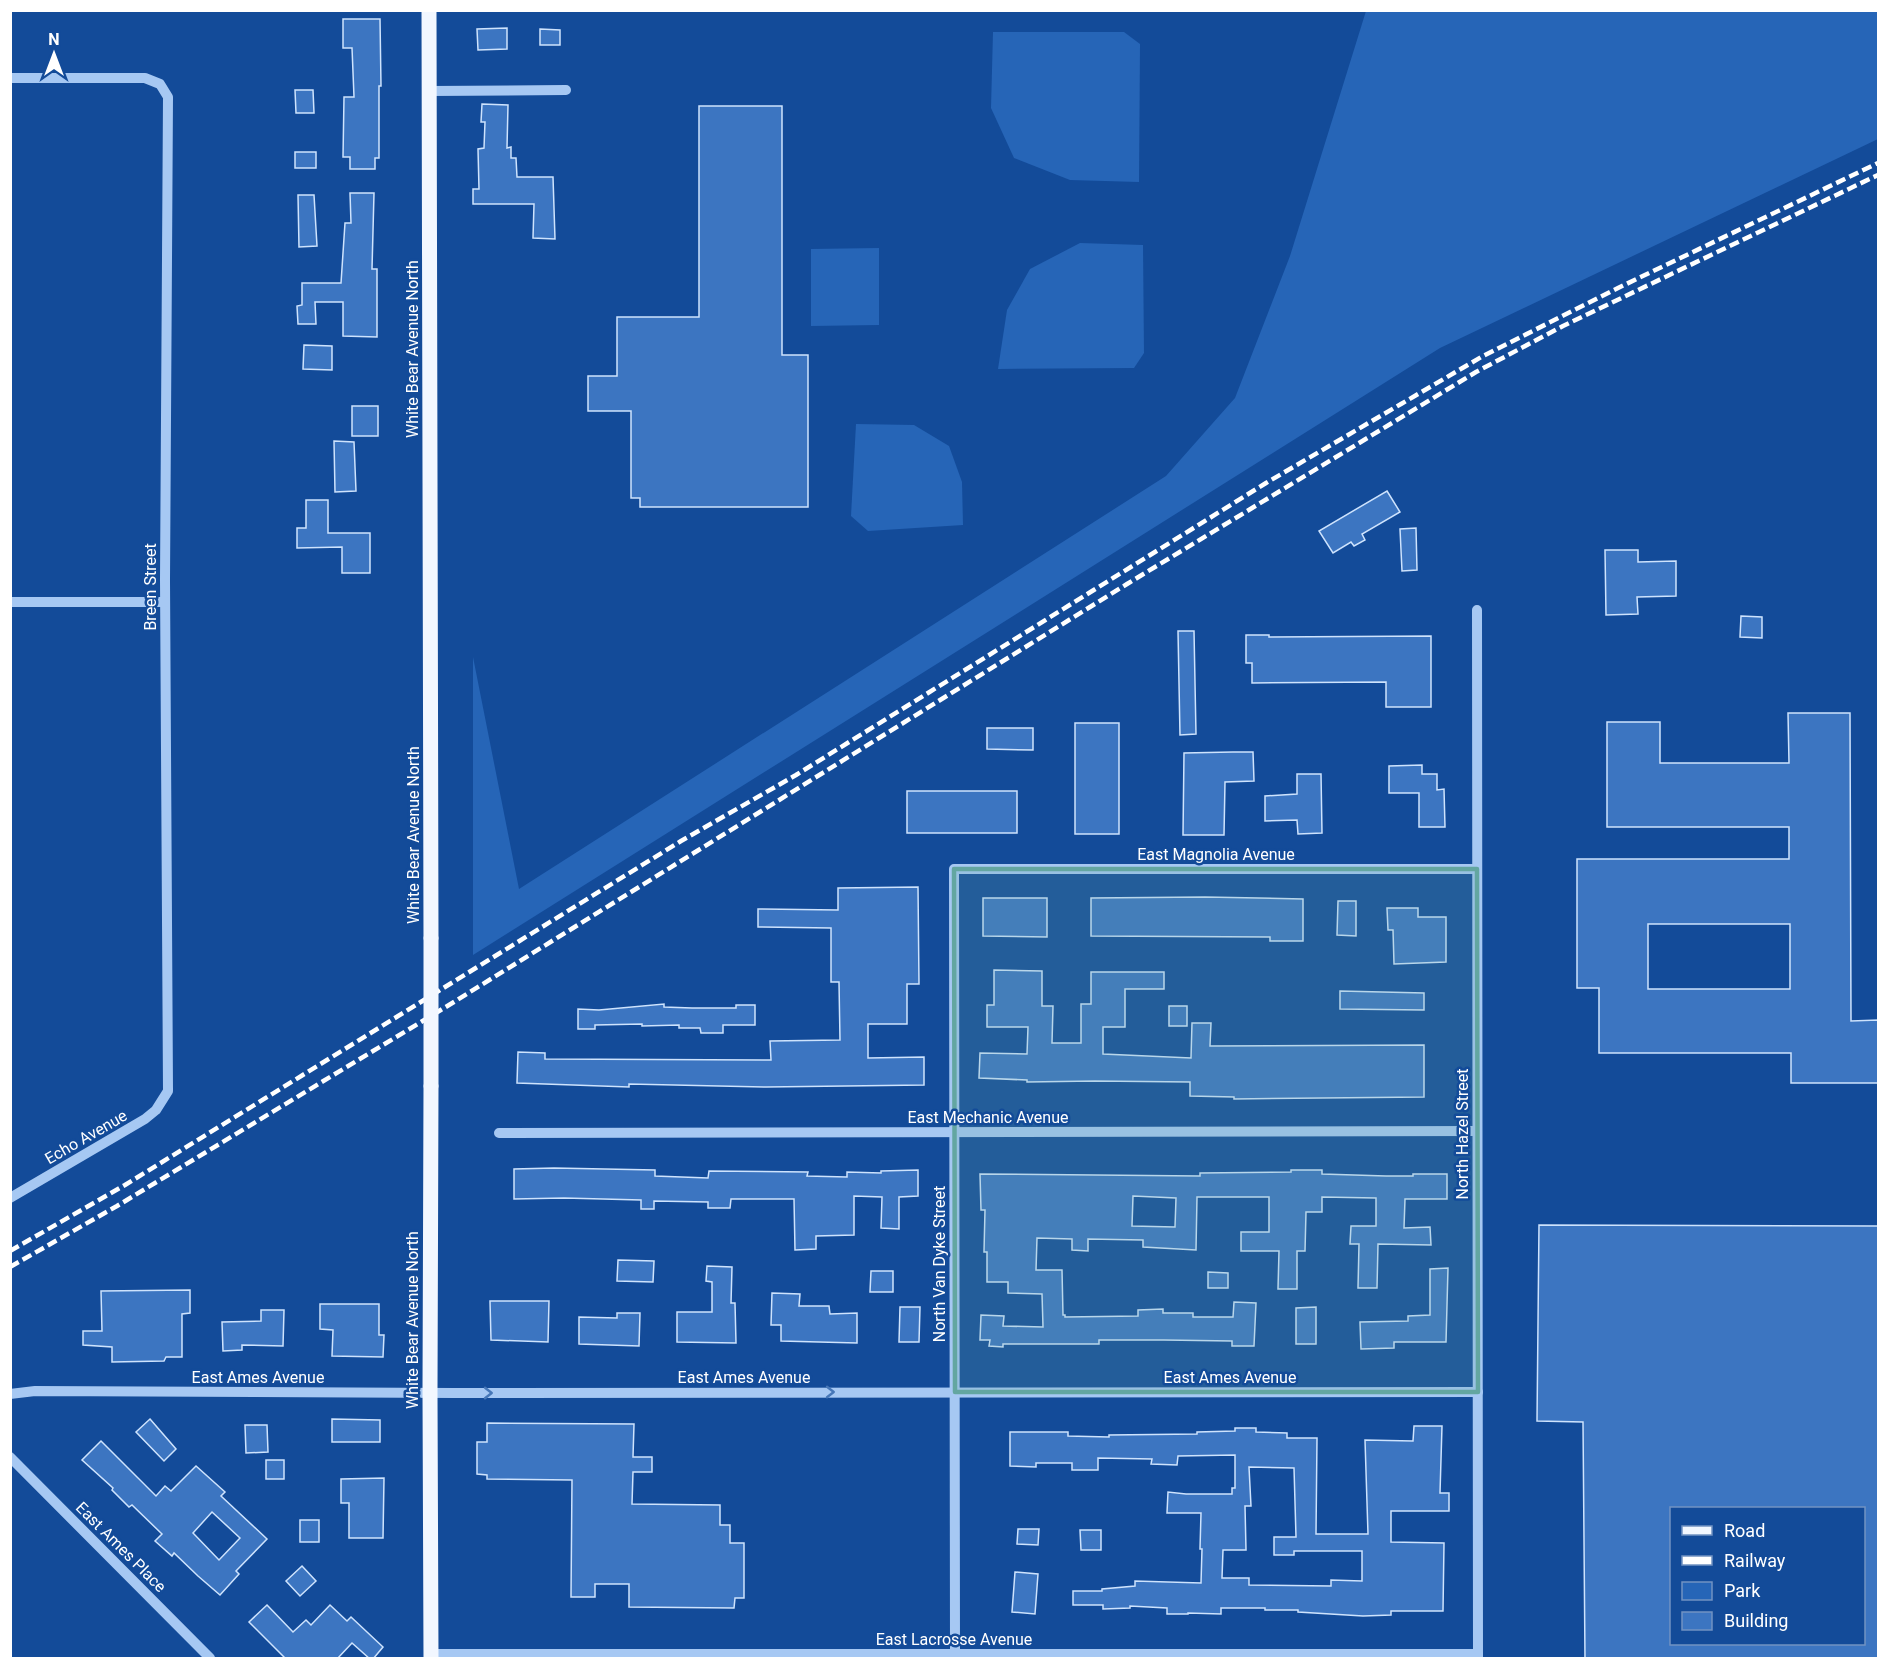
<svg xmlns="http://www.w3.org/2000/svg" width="1889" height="1669" font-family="Roboto,sans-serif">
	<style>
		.green { fill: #2665b7 }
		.building { fill: #3c75c1; stroke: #cee3fd; stroke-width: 1.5; fill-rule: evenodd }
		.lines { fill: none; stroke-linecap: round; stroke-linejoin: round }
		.minor { stroke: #a6c8f3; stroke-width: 10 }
		.major { stroke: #f2f7ff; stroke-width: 15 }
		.rail { stroke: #fff; stroke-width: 4.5; stroke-dasharray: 10 4.5; stroke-linecap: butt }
		.major-bridge { stroke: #f2f7ff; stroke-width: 15 }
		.oneway { stroke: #4677b8 }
		.marked { fill: #63a6a1; fill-opacity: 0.2; stroke: #63a6a1; stroke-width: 4.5; stroke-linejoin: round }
		.labels { text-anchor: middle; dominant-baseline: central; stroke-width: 5; stroke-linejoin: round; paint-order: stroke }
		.street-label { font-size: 16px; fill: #fff; stroke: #134b99 }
	</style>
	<rect width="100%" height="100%" fill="#134b99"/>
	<g class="green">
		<path d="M1366,11H1878V139L1440,348L473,955V657L519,889L1166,476L1235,398L1290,256Z"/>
		<path d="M993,32H1124L1140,44L1139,182L1070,180L1014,158L991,108Z"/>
		<path d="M1080,243L1143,245L1144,353L1134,368L998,369L1007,310L1030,269Z"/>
		<path d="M879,248V325L811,326V249Z"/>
		<path d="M856,424L914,425L949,446L962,482L963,525L868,531L851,516Z"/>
	</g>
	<g class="building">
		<path d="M343,19H380L381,86H379V158H375V169H350V157H343L344,97H354L352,48H343Z"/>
		<path d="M507,28V49L478,50L477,29Z"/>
		<path d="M540,29L560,30V45H540Z"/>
		<path d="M295,90H313L314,113H296Z"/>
		<path d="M482,104L508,105L507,148L511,147V158H516L517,177H553L555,239L533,238L534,204H473V189H479L478,149L484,148L485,122H481Z"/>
		<path d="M699,106H782V355H808V507H640V498H631V411H588V376H617V317H699Z"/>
		<rect x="295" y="152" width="21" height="16"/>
		<path d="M350,193H374L372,269H377V337L343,336V302H315L316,324H298L297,306L302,305V283H341L345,223H351Z"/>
		<path d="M298,195H314L317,246L299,247Z"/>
		<path d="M304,345L332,346V370L303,369Z"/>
		<rect x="352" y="406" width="26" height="30"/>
		<path d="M334,441L354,442L356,491L335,492Z"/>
		<path d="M1387,491L1400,512L1362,534L1365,540L1354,546L1351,542L1333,553L1319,531Z"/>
		<path d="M306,500H328V533H370V573H342V547L297,548V528H306Z"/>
		<path d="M1416,528L1417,570L1402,571L1400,529Z"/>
		<path d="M1605,550H1638V562L1676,561V596L1637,597L1638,614L1606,615Z"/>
		<path d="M1741,616L1762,617V638L1740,637Z"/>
		<path d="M1178,631H1194L1196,734L1180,735Z"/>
		<path d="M1246,635H1269V637L1431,636V707H1386V682L1252,683V663H1246Z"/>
		<path d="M1788,713H1850L1851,1021L1878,1020V1083H1791V1053H1599V988H1577V859H1789V827H1607V722H1660V763H1789ZM1648,924H1790V989H1648Z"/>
		<rect x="1075" y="723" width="44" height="111"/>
		<path d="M987,728H1033V750L987,749Z"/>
		<path d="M1233,752H1253L1254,781L1225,782L1224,835H1183L1184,753Z"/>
		<path d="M1422,765V774H1437V790L1444,789L1445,827H1419V793H1389V766Z"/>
		<path d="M1297,774H1321L1322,833L1298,834L1297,820L1265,821V796L1297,794Z"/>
		<rect x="907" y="791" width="110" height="42"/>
		<path d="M918,887L919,984H907V1024H868V1058L924,1057V1085L766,1087L629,1084V1087L517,1083L518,1052L545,1053V1059L771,1060L770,1041L840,1040L839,982H831V928L758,927V909L838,910V888Z"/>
		<path d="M1205,897L1303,899V941H1270V937L1091,936V898Z"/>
		<path d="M983,898H1047V937L983,936Z"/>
		<path d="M1338,901H1356V936L1337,935Z"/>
		<path d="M1387,908H1418V917H1446V962L1394,964L1393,930H1388Z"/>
		<path d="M994,970L1042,971V1006H1053L1052,1043H1081V1004H1091V972H1164V989H1125V1027H1103V1054L1191,1058L1192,1023H1211L1210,1046L1424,1045V1097L1234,1099V1097L1190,1096V1082L1095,1081L1027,1082V1080L979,1078L980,1053L1027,1054L1028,1027H987V1005H994Z"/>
		<path d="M1340,991L1424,993V1010L1340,1009Z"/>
		<path d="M664,1004V1007L692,1008H736V1005H755V1025H723V1033H701L700,1028H679V1025L642,1026V1024L595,1025V1029H578V1009L599,1010Z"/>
		<rect x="1169" y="1006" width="18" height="20"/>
		<path d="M554,1168L655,1170V1176L708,1178L709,1171L808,1172L807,1176L847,1177V1172L881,1173V1171L918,1170V1196L899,1197V1229L881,1228L882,1197L854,1196V1235L816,1236V1249L795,1250L794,1199H731L730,1208H708V1202L654,1201V1209H641V1200L564,1198L514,1199V1169Z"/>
		<path d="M1291,1170H1322V1174L1386,1176H1413V1174H1447V1199H1405L1404,1228L1430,1227L1431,1245L1378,1244L1377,1288H1358L1359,1244H1350L1351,1226H1376V1198L1322,1197V1212H1306L1305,1251H1297V1289H1278L1279,1251H1241V1232H1269V1197H1197L1196,1250L1143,1247V1240L1088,1239V1251L1072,1250V1239L1037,1238L1036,1270H1062L1063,1315H1065V1317L1138,1316V1310L1163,1309V1313H1193V1317H1233L1234,1302L1256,1303L1254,1346H1232V1341L1164,1340H1099V1344H1003V1347L989,1346L990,1340H980L981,1315L1004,1316L1003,1326L1043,1327L1042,1294L1008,1293V1282H987V1252H984L985,1210H981L980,1174L1200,1176V1173L1291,1172ZM1133,1196L1176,1198L1175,1227L1132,1226Z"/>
		<path d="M1539,1225L1878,1226V1659H1585L1583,1422L1537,1421ZM1671,1509H1863V1644H1671Z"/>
		<path d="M618,1260L654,1261L653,1282L617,1281Z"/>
		<path d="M707,1266L732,1267L731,1303H735L736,1343L677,1342V1312H712V1282L706,1281Z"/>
		<path d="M1448,1268L1446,1342H1394V1348L1361,1349L1360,1322L1408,1321V1316L1430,1315V1269Z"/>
		<path d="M871,1271H893V1292H870Z"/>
		<path d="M1208,1272L1228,1273V1288H1208Z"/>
		<path d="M190,1290V1313L182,1314V1357H166L164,1361L112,1362V1347L83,1345V1331H102L101,1291Z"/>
		<path d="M772,1293L800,1294L799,1306H829L830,1314L857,1313V1343L781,1341V1325H771Z"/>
		<path d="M490,1301H549L548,1342L491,1340Z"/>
		<path d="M320,1304H379V1335H384L383,1357L332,1356L333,1330L320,1329Z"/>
		<path d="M900,1307H920L919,1342H899Z"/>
		<path d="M1316,1307V1344H1296V1308Z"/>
		<path d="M261,1310H284L283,1346L242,1345V1350L223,1351L222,1322L261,1321Z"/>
		<path d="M617,1313H640L639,1346L579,1344V1317L617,1318Z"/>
		<path d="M150,1419L176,1449L164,1461L136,1432Z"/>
		<path d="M332,1419L380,1420V1442H332Z"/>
		<path d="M487,1423L634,1424L633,1457H652V1472H633L632,1504L720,1505V1525H730V1543H744V1598H735L734,1608L629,1607V1584H595V1597H571L572,1480L487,1479V1475L477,1474V1442H487Z"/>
		<path d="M245,1425H267L268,1452L246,1453Z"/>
		<path d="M1414,1426H1442L1440,1493H1449V1511H1391V1542L1444,1543L1443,1611H1391V1615L1363,1616L1298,1612V1610H1265V1608H1221V1614L1188,1613V1614H1167V1608L1130,1606V1608L1103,1609V1605H1073V1591H1102V1589L1135,1586V1581L1201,1583L1202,1549H1200L1201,1513H1167L1168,1492L1186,1494H1232V1488H1235V1455L1178,1456L1177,1465L1151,1464L1152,1459L1098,1458V1470H1072V1463H1036V1467L1010,1466V1432H1068V1436L1109,1437V1435L1197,1434V1432L1235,1431V1428H1256V1432L1287,1433V1438H1317L1316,1534H1368L1365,1440L1413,1441ZM1249,1467L1294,1468L1296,1537H1274V1555H1294V1551H1362V1581L1331,1580V1586L1249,1585V1578H1222L1223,1550H1246L1245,1506H1251Z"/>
		<path d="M101,1441L156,1496L165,1486L171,1491L196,1466L225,1492L221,1496L267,1539L236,1571L239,1574L220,1595L198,1576L174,1553L172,1556L155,1541L162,1534L132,1505L129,1507L112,1490L113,1488L82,1460ZM212,1512L240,1538L219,1560L193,1533Z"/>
		<rect x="266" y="1460" width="18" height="19"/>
		<path d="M384,1478L383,1538H349V1503H341V1479Z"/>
		<rect x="300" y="1520" width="19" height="22"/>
		<path d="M1018,1529H1039L1038,1545L1017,1544Z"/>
		<path d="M1080,1530H1101V1550H1081Z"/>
		<path d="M302,1566L316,1581L300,1596L286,1581Z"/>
		<path d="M1015,1572L1038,1574L1035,1614L1012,1612Z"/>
		<path d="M267,1605L293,1632L306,1620L311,1625L330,1605L347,1621L351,1617L383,1647L373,1659H370L352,1643L337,1659H286L249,1622Z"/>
	</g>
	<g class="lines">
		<g class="minor">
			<path d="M10,78H145L160,84L168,97L165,580L168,1091L156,1110L145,1119L10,1198"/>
			<path d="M430,91L566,90"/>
			<path d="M10,602H165"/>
			<path d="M1477,610L1478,1658"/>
			<path d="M499,1133L1477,1131"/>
			<path d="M10,1394L35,1391L453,1393L1478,1392"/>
			<path d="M10,1457L210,1658"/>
			<path d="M431,1654H1478"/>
			<path d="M955,1658L954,869H1477"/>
		</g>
		<g class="major">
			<path d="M429,10L431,938"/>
			<path d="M431,1658L430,1392L431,1086"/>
		</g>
		<g class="rail">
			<path d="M10,1251L125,1185L681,841L796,775L1266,483L1401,404L1483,356L1618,288L1878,163"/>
			<path d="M10,1267L117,1206L449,1005L1127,584L1476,372L1563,326L1878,175"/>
		</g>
		<path class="major-bridge" d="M431,938V1086"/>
	</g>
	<defs><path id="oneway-chevron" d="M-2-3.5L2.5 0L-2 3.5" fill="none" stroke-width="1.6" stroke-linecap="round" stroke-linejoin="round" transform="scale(1.5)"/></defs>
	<g class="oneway">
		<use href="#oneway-chevron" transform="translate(830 1392)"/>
		<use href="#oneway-chevron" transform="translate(488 1393)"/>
	</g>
	<path class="marked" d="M954,869H1477L1478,1392H955Z"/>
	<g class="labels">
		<g class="street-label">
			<text transform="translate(412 349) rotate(-90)">White Bear Avenue North</text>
			<text transform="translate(150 587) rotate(-90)">Breen Street</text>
			<text transform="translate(413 835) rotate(-90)">White Bear Avenue North</text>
			<text x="1216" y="854">East Magnolia Avenue</text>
			<text x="988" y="1117">East Mechanic Avenue</text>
			<text transform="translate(1462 1134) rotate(-90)">North Hazel Street</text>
			<text transform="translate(86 1137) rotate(-30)">Echo Avenue</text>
			<text transform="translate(939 1264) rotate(-90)">North Van Dyke Street</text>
			<text transform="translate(412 1320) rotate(-90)">White Bear Avenue North</text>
			<text x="258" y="1377">East Ames Avenue</text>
			<text x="744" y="1377">East Ames Avenue</text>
			<text x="1230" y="1377">East Ames Avenue</text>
			<text transform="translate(121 1547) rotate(45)">East Ames Place</text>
			<text x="954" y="1639">East Lacrosse Avenue</text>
		</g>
	</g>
	<rect width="1889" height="1669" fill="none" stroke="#ffffff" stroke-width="24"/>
	<rect x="1670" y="1507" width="195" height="138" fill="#134b99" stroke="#7193c2" stroke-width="1.5"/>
	<rect x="1682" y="1526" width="30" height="9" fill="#f2f7ff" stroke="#7193c2" stroke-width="1.5"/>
	<text x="1724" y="1537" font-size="18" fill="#ffffff">Road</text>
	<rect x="1682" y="1556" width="30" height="9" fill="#ffffff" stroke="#7193c2" stroke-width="1.5"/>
	<text x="1724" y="1567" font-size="18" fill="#ffffff">Railway</text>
	<rect x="1682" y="1582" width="30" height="18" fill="#2665b7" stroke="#7193c2" stroke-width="1.5"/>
	<text x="1724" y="1597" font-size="18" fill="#ffffff">Park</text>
	<rect x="1682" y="1612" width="30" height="18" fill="#3c75c1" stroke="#7193c2" stroke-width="1.5"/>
	<text x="1724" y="1627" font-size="18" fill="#ffffff">Building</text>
	<g transform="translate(54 54)" stroke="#134b99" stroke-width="4.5" paint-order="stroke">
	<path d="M0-4.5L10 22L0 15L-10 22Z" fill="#ffffff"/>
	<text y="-9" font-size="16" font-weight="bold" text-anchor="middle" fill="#ffffff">N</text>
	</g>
</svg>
